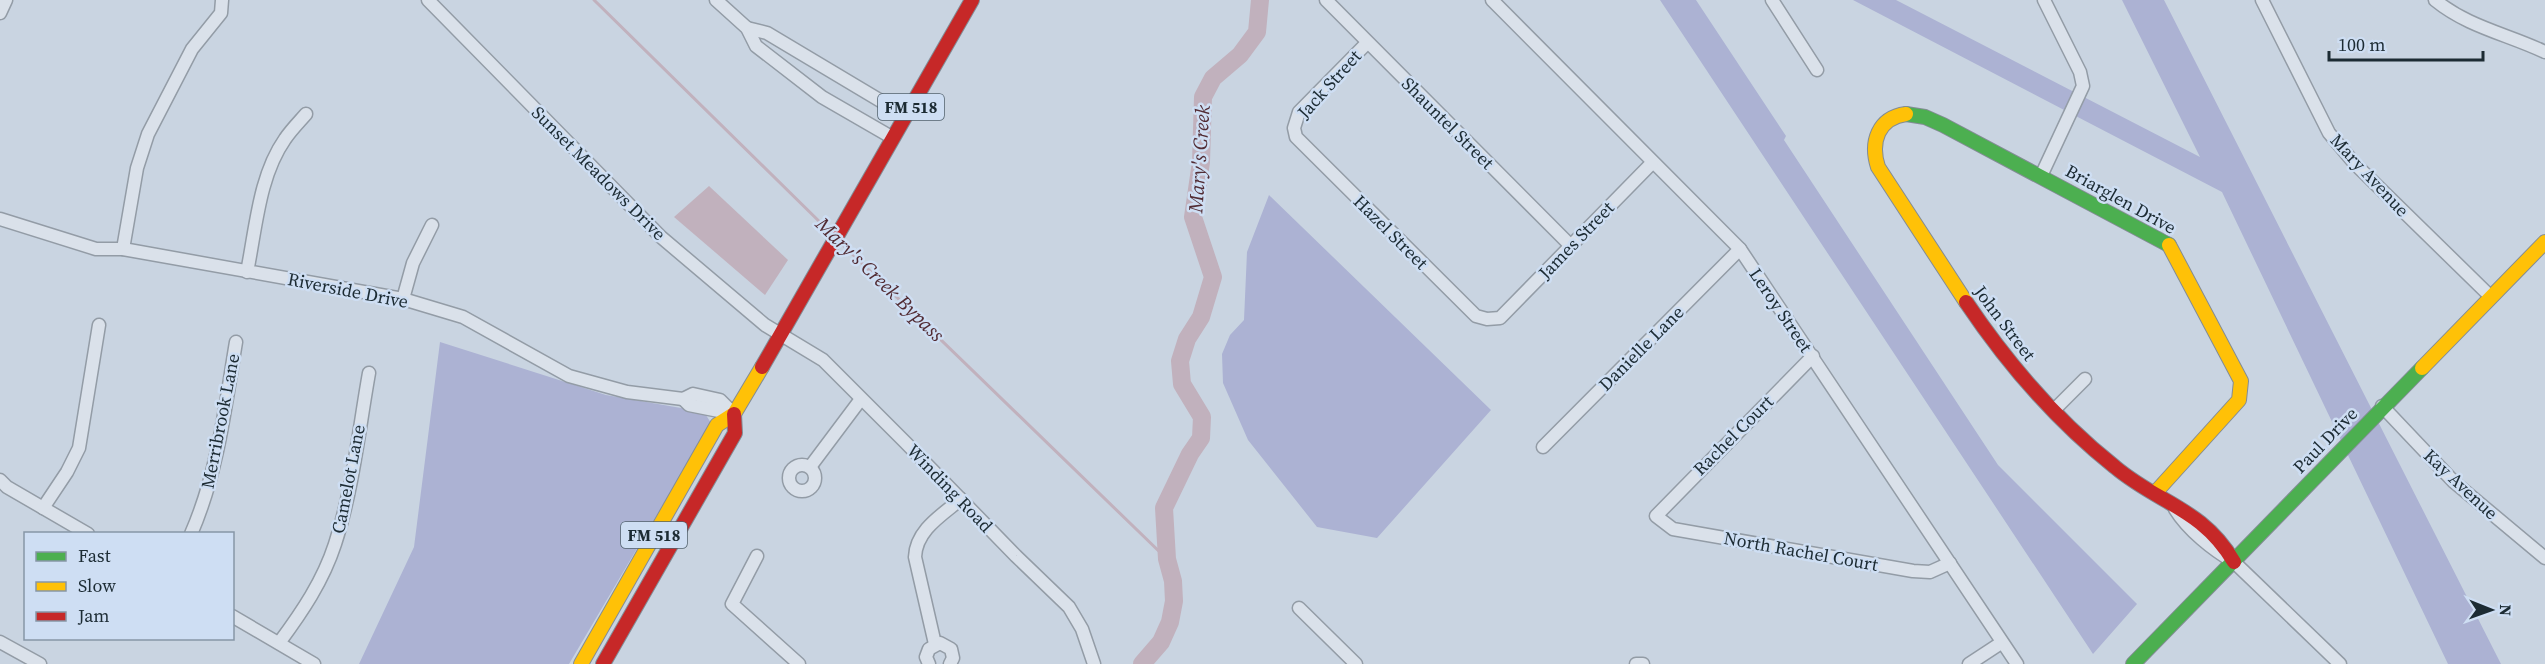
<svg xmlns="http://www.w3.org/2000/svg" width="2545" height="664" font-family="'Source Serif 4',serif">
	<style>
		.green { fill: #acb2d3 }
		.water { fill: #c1b1bd }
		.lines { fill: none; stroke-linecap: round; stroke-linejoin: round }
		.stream { stroke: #c1b1bd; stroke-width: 3 }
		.river { stroke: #c1b1bd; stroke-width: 18 }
		.street-casing { stroke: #939ca6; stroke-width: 15 }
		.fast-casing { stroke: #838c95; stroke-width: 16 }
		.slow-casing { stroke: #838c95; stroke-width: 16 }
		.jam-casing { stroke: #838c95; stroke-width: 16 }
		.street { stroke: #dae1ea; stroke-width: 12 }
		.fast { stroke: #4caf50; stroke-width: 14 }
		.slow { stroke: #ffc107; stroke-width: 14 }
		.jam { stroke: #c62828; stroke-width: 14 }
		.labels { text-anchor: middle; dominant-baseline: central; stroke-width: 5; stroke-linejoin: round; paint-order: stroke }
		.shield { fill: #cedef3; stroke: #51616d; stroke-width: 1.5 }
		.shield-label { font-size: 16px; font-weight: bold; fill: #1c2b33 }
		.street-label { font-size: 18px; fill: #1c2b33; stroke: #cedef3 }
		.water-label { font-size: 20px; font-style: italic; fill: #522c34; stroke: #cedef3 }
	</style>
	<rect width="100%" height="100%" fill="#c9d4e1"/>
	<g class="green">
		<path d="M1660,0H1696L1786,136L1784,140L1998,465L2137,604L2093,654Z"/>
		<path d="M1853,0H1896L2200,157L2122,0H2164L2501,664H2448L2222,192Z"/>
		<path d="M1269,195L1491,410L1377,538L1317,527L1248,440L1223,383L1222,354L1230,335L1244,320L1247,252Z"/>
		<path d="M440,342L606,395L704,412L711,423L569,664H359L414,547Z"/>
	</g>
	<path class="water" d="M709,186L788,260L765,295L674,217Z"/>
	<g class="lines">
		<g class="stream">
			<path d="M594,0L830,232"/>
			<path d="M841,243L1167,559"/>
		</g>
		<path class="river" d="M1142,664L1161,642L1170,622L1174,601L1173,581L1167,559L1164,508L1190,454L1201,438L1202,417L1182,384L1180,361L1187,339L1201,317L1213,277L1193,217L1201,162L1203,97L1213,78L1240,55L1257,32L1260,0"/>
		<defs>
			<g id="street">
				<path d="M428,0L661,237L765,325L823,360L906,443L1016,556L1069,607L1082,629L1094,664"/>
				<path d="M716,0L747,28L756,46L822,97L893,138"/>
				<path d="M1326,0L1571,246"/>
				<path d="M1492,0L1740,249L2017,664"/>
				<path d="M1772,0L1817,70"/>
				<path d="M2262,0L2329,133L2355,164L2491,297"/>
				<path d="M2435,0C2468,27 2507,34 2545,52"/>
				<path d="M0,13L6,0"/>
				<path d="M747,28L767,33L906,116"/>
				<path d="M1367,43L1299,112L1294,128L1296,137L1476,316L1487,319L1500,318L1652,163"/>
				<path d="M2041,176L2083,86L2080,72L2044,0"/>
				<path d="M0,219L96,249H123L403,299L463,317L569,376L627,392L683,399L693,394L720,400L734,414"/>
				<path d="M123,249L137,168L148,134L192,49L221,13L222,0"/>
				<path d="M247,272C256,228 259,176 285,139C291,130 299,122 306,114"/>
				<path d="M403,299L413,263L432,225"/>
				<path d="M1813,356L1656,516L1673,529L1913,571L1930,572L1950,563"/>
				<path d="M683,399L689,405L734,414"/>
				<path d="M2382,406L2454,482L2545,558"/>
				<path d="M2055,409L2085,379"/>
				<path d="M1543,447L1740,249"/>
				<circle cx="802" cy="478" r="13"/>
				<path d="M810,467L861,399"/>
				<path d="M0,480L7,487L88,534"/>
				<path d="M43,508L67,472L79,448L99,325"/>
				<path d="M2175,509C2188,530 2213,550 2234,562L2340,664"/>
				<path d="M191,534C218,472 225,408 236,342"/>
				<path d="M757,556L732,604L799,664"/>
				<path d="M1299,608L1356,664"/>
				<path d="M232,616L314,664"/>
				<path d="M0,642L40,664"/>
				<path d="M279,643C302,612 323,581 335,544C353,489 359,429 369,373"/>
				<path d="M935,644L915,557C916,530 942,515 961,499"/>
				<path d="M929,664L926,657L929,649L940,643L951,649L953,658L950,664"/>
				<path d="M1636,664H1643"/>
				<path d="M1969,664L2001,643"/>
			</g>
			<g id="fast">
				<path d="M1906,114L1925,117L1943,125L2169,245"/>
				<path d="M2133,664L2422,368"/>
			</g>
			<g id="slow">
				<path d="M1906,114C1878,118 1870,142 1878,167L1966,302"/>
				<path d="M2422,368L2545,242"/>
				<path d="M2155,493L2239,400L2241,381L2169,245"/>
				<path d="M581,664L717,425L734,414L762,367"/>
			</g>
			<g id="jam">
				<path d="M1966,302C2007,363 2057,421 2115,467C2159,504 2202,508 2234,562"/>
				<path d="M762,367L972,0"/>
				<path d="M603,664L735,433L734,414"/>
			</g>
		</defs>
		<use href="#street" class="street-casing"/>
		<use href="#fast" class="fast-casing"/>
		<use href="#slow" class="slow-casing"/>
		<use href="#jam" class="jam-casing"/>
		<use href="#street" class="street"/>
		<use href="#fast" class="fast"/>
		<use href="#slow" class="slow"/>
		<use href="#jam" class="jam"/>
	</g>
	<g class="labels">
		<g class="shield">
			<rect x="878" y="94" width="66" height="26" rx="4.5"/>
			<rect x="621" y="522" width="66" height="26" rx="4.5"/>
		</g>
		<g class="shield-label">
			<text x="911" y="107">FM 518</text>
			<text x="654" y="535">FM 518</text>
		</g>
		<g class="street-label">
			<text transform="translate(1329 84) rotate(-48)">Jack Street</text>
			<text transform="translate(1448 123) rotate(45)">Shauntel Street</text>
			<text transform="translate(599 173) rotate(45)">Sunset Meadows Drive</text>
			<text transform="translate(2370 175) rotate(47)">Mary Avenue</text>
			<text transform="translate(2121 199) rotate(29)">Briarglen Drive</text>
			<text transform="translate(1391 232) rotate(45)">Hazel Street</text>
			<text transform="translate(1576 240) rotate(-46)">James Street</text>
			<text transform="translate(348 290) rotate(11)">Riverside Drive</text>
			<text transform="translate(1781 310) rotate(56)">Leroy Street</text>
			<text transform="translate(2005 323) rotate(53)">John Street</text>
			<text transform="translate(1641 348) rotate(-45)">Danielle Lane</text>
			<text transform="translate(220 421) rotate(-79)">Merribrook Lane</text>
			<text transform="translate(1733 435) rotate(-45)">Rachel Court</text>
			<text transform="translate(2325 440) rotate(-46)">Paul Drive</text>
			<text transform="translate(348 479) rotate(-79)">Camelot Lane</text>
			<text transform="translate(2461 484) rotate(43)">Kay Avenue</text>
			<text transform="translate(950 488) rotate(46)">Winding Road</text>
			<text transform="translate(1801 551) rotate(10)">North Rachel Court</text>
		</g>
		<g class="water-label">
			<text transform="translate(1199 159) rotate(-86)">Mary's Creek</text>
			<text transform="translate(880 279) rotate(44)">Mary's Creek Bypass</text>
		</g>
	</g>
	<rect x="24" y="532" width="210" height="108" fill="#cedef3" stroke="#8796a6" stroke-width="1.5"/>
	<rect x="36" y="552" width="30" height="9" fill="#4caf50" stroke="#8796a6" stroke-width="1.5"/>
	<text x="78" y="562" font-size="18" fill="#1c2b33">Fast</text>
	<rect x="36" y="582" width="30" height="9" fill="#ffc107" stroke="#8796a6" stroke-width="1.5"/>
	<text x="78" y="592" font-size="18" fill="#1c2b33">Slow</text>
	<rect x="36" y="612" width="30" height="9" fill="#c62828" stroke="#8796a6" stroke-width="1.5"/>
	<text x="78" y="622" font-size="18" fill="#1c2b33">Jam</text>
	<g transform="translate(2491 610) rotate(91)" stroke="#cedef3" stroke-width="4.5" paint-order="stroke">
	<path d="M0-4.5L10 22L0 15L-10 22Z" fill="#1c2b33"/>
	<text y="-9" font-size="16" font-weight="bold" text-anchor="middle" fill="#1c2b33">N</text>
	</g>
	<path d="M2329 51v9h154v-9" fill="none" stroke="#1c2b33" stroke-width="3"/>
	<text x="2338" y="51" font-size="18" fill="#1c2b33" stroke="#cedef3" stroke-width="4.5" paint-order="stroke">100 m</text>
</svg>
